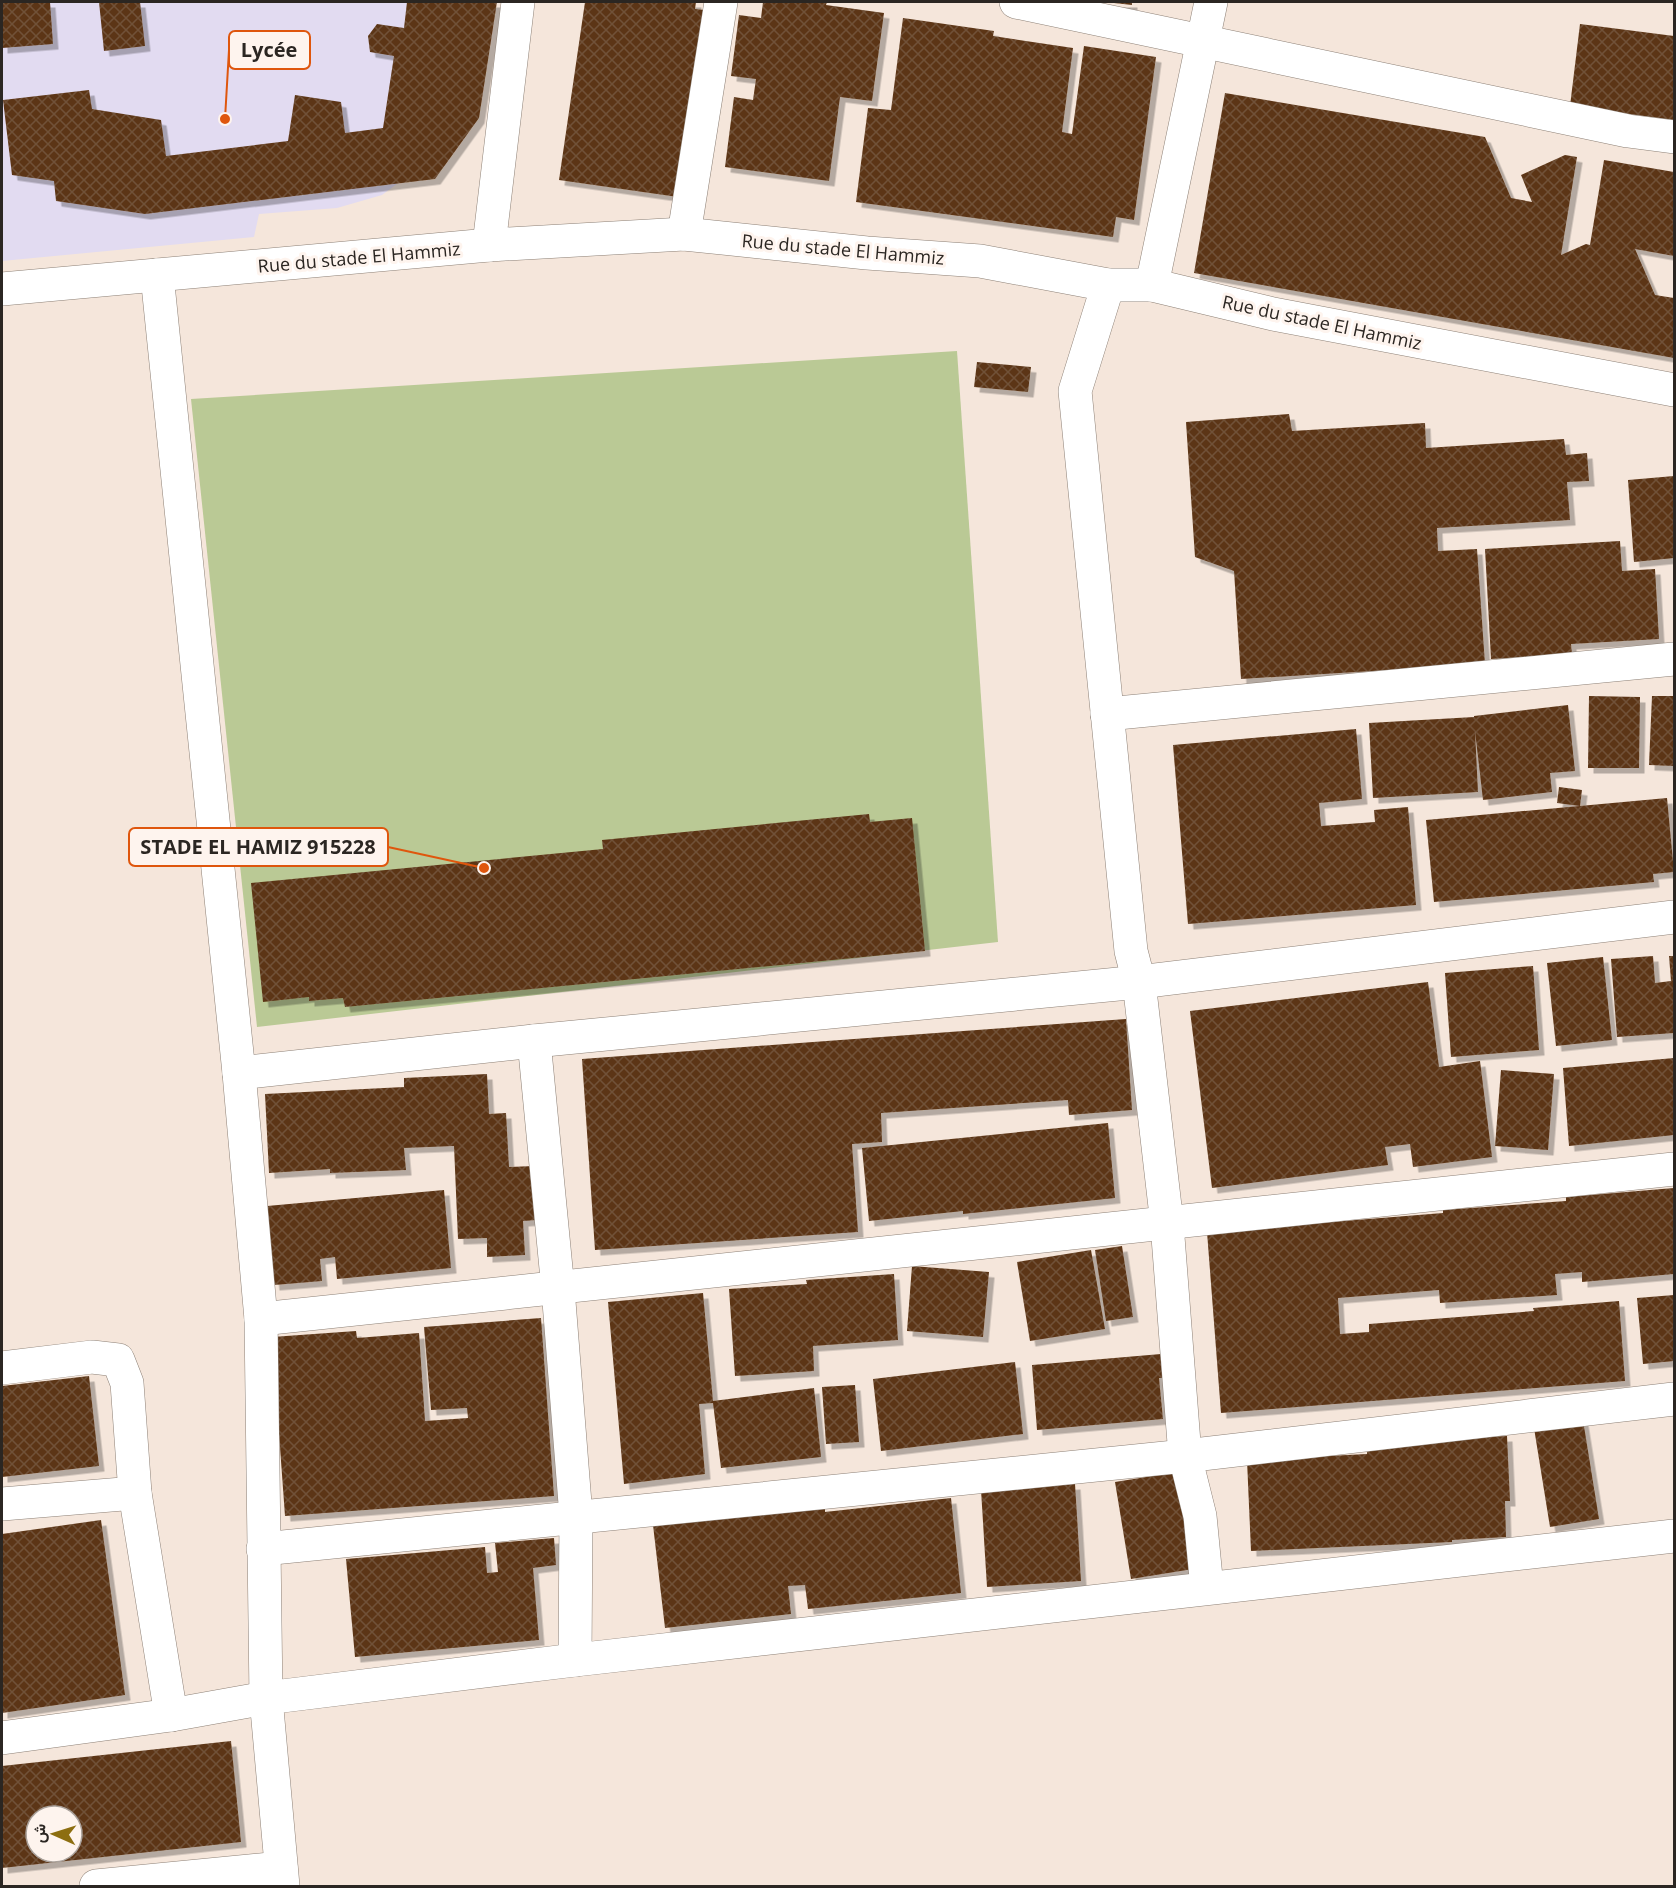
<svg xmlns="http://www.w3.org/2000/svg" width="1676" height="1888" font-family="'Open Sans',Vazirmatn,sans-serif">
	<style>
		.education { fill: #e2dbf1 }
		.green { fill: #bac995 }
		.building { fill: url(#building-cross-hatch); fill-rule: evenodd; filter: url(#shadow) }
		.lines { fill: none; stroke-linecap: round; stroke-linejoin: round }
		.minor-casing { stroke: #8d8076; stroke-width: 34 }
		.minor { stroke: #fff; stroke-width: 33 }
		.labels { text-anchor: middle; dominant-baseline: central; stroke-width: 6; stroke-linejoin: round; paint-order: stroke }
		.street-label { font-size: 18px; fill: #2b2622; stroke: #fef4ee }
		.leader { fill: none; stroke: #df560d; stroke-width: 2 }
		.callout-dot { fill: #df560d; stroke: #fef4ee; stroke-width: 2 }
		.callout { fill: #fef4ee; stroke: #df560d; stroke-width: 2 }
		.callout-label { font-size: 20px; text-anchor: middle; font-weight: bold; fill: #2b2622 }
	</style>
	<defs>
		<pattern id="building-cross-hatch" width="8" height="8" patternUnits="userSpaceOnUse" patternTransform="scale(1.5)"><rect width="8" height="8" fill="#5c3617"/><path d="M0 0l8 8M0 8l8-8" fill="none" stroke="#705138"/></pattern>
		<filter id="shadow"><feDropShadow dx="5.5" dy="5.5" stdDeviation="0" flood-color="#0004"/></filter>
	</defs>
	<rect width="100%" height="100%" fill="#f5e6db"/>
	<path class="education" d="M2,2H470L458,95L417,169L382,195L337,208L259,214L254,237L2,261Z"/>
	<path class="green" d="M957,351L998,942L257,1027L191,399Z"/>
	<g class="building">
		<path d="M2,2H50L53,44L2,48Z"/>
		<path d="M99,2H140L145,46L104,51Z"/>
		<path d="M407,2H497L479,118L435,179L145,214L56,201L54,181L12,175L3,100L89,90L92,109L161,120L166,156L288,141L295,95L341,102L345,133L383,128L394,56L370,52L368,36L377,24L404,28Z"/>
		<path d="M585,2H696L695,9L705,10L678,197L559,180Z"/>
		<path d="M763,2H827L826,5L884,13L872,101L840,97L829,181L725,167L734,97L753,100L756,79L731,76L739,15L761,18Z"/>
		<path d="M1115,2H1132V5L1114,3Z"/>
		<path d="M903,18L994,31L993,36L1073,48L1062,132L1072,134L1084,46L1156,57L1134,220L1116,217L1113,237L856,202L868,108L891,110Z"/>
		<path d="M1580,24L1674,36V120L1570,106Z"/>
		<path d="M1225,93L1485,137L1511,198L1532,202L1521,175L1565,155L1577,157L1561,255L1586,244L1590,245L1604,160L1674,172V256L1635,249L1655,295L1674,298V358L1194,273Z"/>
		<path d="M977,362L1031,367L1028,392L974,387Z"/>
		<path d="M1289,414L1292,431L1425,423L1426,448L1564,439L1566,455L1587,453L1589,481L1567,482L1570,520L1437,528L1438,551L1477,549L1485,664L1241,679L1234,571L1195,557L1186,422Z"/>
		<path d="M1674,476V558L1634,562L1628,480Z"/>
		<path d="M1620,541L1622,571L1655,569L1659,639L1571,644L1572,654L1491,659L1485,549Z"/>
		<path d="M1589,696L1640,697L1639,768H1588Z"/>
		<path d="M1652,696H1674V766L1649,765Z"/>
		<path d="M1568,705L1575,771L1550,773L1552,792L1483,800L1475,731L1478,792L1373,798L1369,723L1474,717V716Z"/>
		<path d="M1356,729L1362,799L1319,803L1321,826L1375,822L1374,810L1408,807L1416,905L1188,924L1173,745Z"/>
		<path d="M1559,787L1582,790L1580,806L1557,803Z"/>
		<path d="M1667,798L1674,872L1653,874L1654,882L1434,902L1426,820Z"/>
		<path d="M869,814L870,822L912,818L925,951L345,1007L343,998L309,1001V997L263,1002L251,883L603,849L602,840Z"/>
		<path d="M1653,956L1655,983L1671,981L1669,956H1674V1033L1617,1037L1611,959Z"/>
		<path d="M1603,957L1612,1040L1556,1046L1547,963Z"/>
		<path d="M1533,966L1539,1050L1451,1057L1445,973Z"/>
		<path d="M1428,982L1439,1067L1480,1061L1492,1157L1413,1167L1410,1144L1385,1147L1388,1165L1212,1188L1190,1011Z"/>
		<path d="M1126,1019L1132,1110L1069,1115L1068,1100L881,1113L882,1142L852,1144L858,1232L595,1250L582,1059Z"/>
		<path d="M1674,1058V1135L1569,1146L1563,1068Z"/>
		<path d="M1501,1070L1554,1074L1548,1150L1495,1146Z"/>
		<path d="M487,1074L489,1114L506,1113L509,1167L534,1166L537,1220L523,1221L525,1255L487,1257V1238L458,1239L454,1146L404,1148L406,1170L330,1173V1169L269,1173L265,1094L404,1087V1078Z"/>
		<path d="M1108,1123L1115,1198L963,1214V1211L869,1221L862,1148Z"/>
		<path d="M1674,1188V1274L1582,1282V1272L1555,1274L1557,1295L1440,1303L1439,1290L1338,1298L1340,1334L1369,1332V1324L1534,1311L1533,1308L1619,1301L1625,1381L1221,1413L1207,1232L1443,1213V1210L1566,1201V1197Z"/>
		<path d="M444,1190L451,1268L337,1279L335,1257L320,1259L322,1281L274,1285L267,1206Z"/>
		<path d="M1122,1246L1133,1317L1106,1321L1095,1250Z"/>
		<path d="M1091,1250L1105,1329L1030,1341L1017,1262Z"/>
		<path d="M912,1266L989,1272L983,1337L907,1331Z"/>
		<path d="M894,1274L898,1340L813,1346L814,1371L735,1376L729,1289L807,1284L806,1280Z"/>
		<path d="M703,1293L713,1401L814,1388L821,1457L721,1468L713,1403L699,1404L705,1474L624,1484L608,1302Z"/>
		<path d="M1674,1295V1361L1643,1364L1637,1298Z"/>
		<path d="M541,1318L554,1496L285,1516L272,1337L356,1331L357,1338L419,1333L425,1421L468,1418L467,1408L431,1410L424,1327Z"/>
		<path d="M1161,1354L1163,1378H1159L1163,1419L1037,1430L1032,1365Z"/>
		<path d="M1015,1362L1023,1434L881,1451L873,1379Z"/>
		<path d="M89,1376L99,1466L2,1477V1386Z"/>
		<path d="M855,1385L859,1442L826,1444L822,1387Z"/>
		<path d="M1583,1420L1599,1519L1550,1527L1534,1428Z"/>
		<path d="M1507,1436L1510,1501H1505L1506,1537L1452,1540V1542L1251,1551L1247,1460L1367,1454V1442Z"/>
		<path d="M1177,1472L1193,1569L1131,1579L1115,1482Z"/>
		<path d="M1075,1484L1081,1581L987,1587L981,1490Z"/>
		<path d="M951,1498L961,1593L808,1609L805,1585L788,1586L791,1614L665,1628L653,1525L825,1506V1512Z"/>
		<path d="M101,1520L125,1695L2,1713V1534Z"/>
		<path d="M554,1538L556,1565L533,1568L539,1640L355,1657L346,1559L485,1547L487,1573L498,1572L495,1543Z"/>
		<path d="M231,1741L241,1842L2,1868V1766ZM36,1816H72V1852H36Z"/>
	</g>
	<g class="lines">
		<defs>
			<g id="minor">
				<path d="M1016,2L1628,131L1674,137"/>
				<path d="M684,234L721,2"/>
				<path d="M489,245L518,2"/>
				<path d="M157,275L239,1073L261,1319L266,1698L575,1660L1674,1536"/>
				<path d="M1108,285L1075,391L1131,951L1139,982L1167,1224L1185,1456L1200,1516L1207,1588"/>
				<path d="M1152,285L1211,2"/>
				<path d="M2,289L489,245L684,234L867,253L980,261L1108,285H1152L1273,314L1674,390"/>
				<path d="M1107,714L1674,659"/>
				<path d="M534,1041L558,1289L576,1516L575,1660"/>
				<path d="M239,1073L534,1041L1139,982L1674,917"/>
				<path d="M261,1319L1674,1169"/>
				<path d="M2,1368L92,1357L118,1360L127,1383L135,1493L171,1715"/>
				<path d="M2,1504L135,1493"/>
				<path d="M263,1549L1185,1456L1674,1399"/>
				<path d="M2,1738L171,1715L266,1698L283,1886"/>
				<path d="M96,1886L281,1868"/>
			</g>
		</defs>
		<use href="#minor" class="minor-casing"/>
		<use href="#minor" class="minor"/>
	</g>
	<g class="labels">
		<g class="street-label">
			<text transform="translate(843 249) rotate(5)">Rue du stade El Hammiz</text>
			<text transform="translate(359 257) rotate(-5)">Rue du stade El Hammiz</text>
			<text transform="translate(1322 322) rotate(12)">Rue du stade El Hammiz</text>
		</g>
	</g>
	<path class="leader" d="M225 119L229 50M484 868L388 847"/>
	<g class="callout-dot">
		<circle cx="225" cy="119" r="6"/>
		<circle cx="484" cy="868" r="6"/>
	</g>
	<g class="callout">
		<rect x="229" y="31" width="81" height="38" rx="6"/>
		<rect x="129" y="828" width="259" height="38" rx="6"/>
	</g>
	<g class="callout-label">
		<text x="269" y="57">Lycée</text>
		<text x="258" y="854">STADE EL HAMIZ 915228</text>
	</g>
	<rect width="1676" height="1888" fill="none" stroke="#2b2622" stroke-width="6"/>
	<g transform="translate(54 1834) rotate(273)"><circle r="28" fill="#fef4ee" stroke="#aaa29c" stroke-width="1.5"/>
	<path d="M0-4.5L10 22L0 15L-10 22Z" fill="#8d6e10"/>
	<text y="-9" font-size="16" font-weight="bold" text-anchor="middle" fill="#2b2622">ش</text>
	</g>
</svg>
